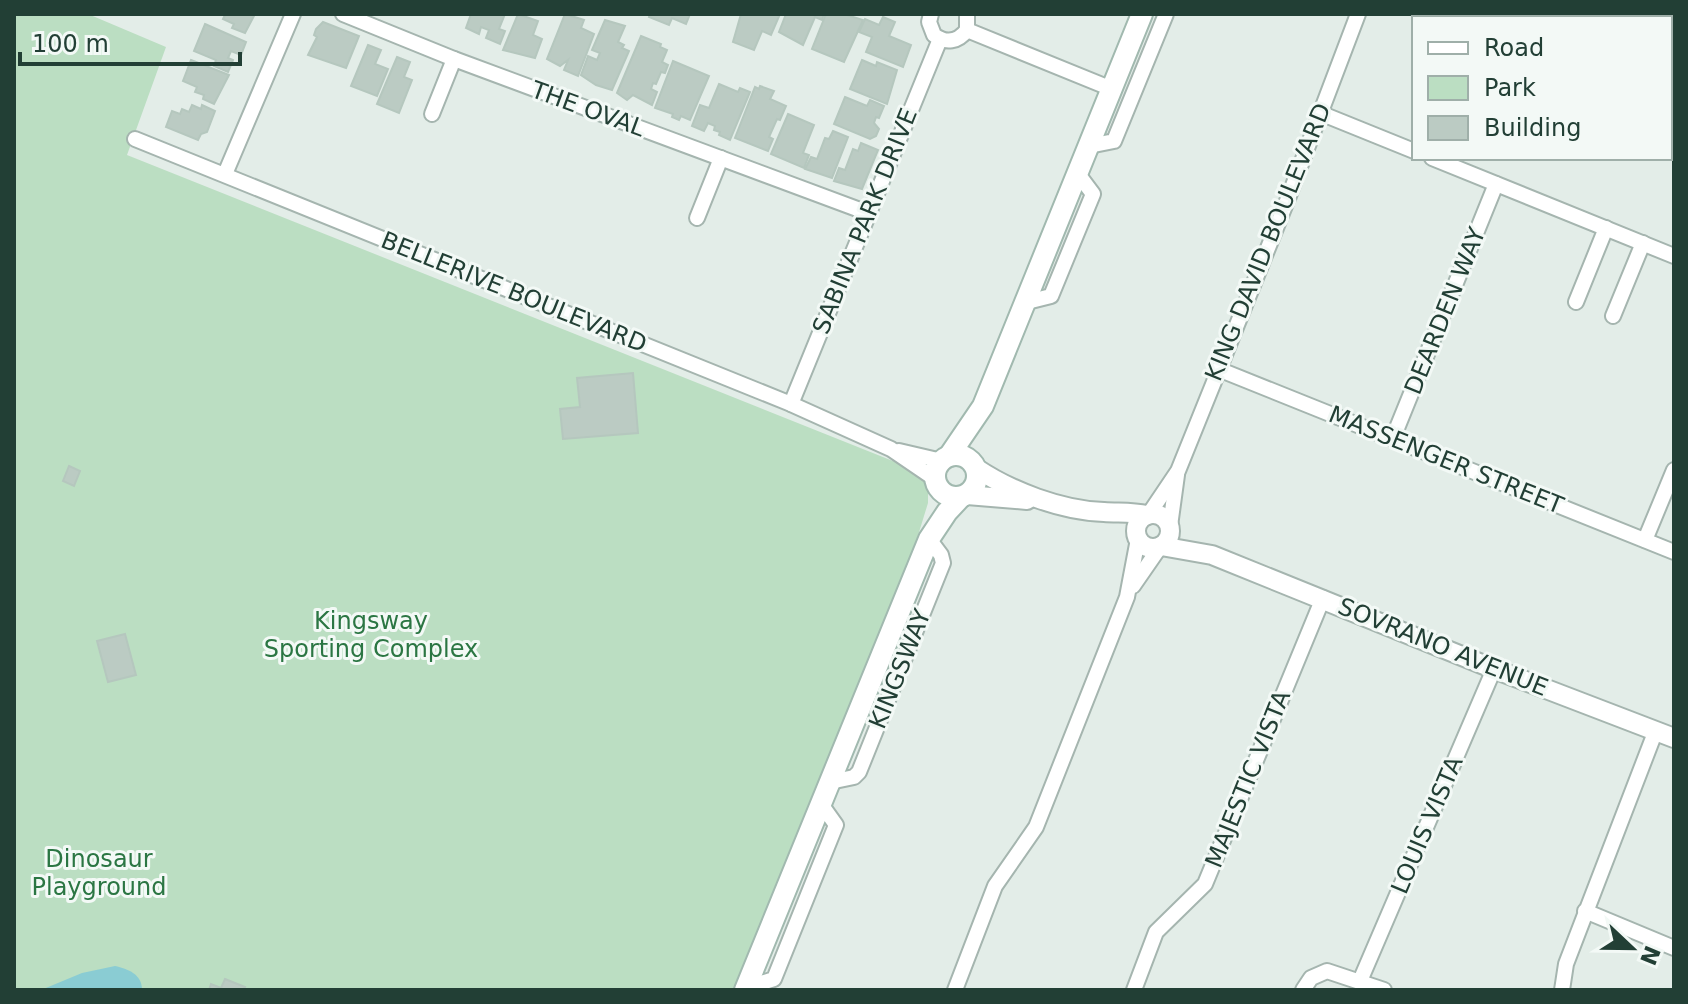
<svg xmlns="http://www.w3.org/2000/svg" width="1688" height="1004" font-family="'DejaVu Sans',sans-serif">
	<style>
		.green { fill: #bbdec2 }
		.water { fill: #8accd3 }
		.building { fill: #bbcbc3; stroke: #b5c7be; stroke-width: 2 }
		.lines { fill: none; stroke-linecap: round; stroke-linejoin: round }
		.minor-casing { stroke: #a5b5af; stroke-width: 18 }
		.tertiary-casing { stroke: #a5b5af; stroke-width: 22 }
		.secondary-casing { stroke: #a1b9af; stroke-width: 24 }
		.minor { stroke: #fff; stroke-width: 14 }
		.tertiary { stroke: #fff; stroke-width: 18 }
		.secondary { stroke: #fff; stroke-width: 20 }
		.labels { text-anchor: middle; dominant-baseline: central; stroke-width: 6; stroke-linejoin: round; paint-order: stroke }
		.street-label { font-size: 24px; fill: #223f35; stroke: #f3f9f6 }
		.park-label { font-size: 24px; fill: #2b7643; stroke: #f3f9f6 }
	</style>
	<rect width="100%" height="100%" fill="#e3ede8"/>
	<path class="green" d="M14,14H88L166,47L127,155L928,475V503L916,542L734,990H14Z"/>
	<path class="water" d="M115,966C128,969 142,974 142,990H41L82,973Z"/>
	<g class="building">
		<path d="M222,14H255L245,33L232,28L234,24L223,19L225,15Z"/>
		<path d="M471,14H505L499,29L505,31L500,44L486,38L489,30L481,27L479,34L466,28Z"/>
		<path d="M518,14L538,21L533,35L542,39L535,58L503,50Z"/>
		<path d="M565,14L584,20L581,28L594,34L578,76L564,70L568,60L560,66L547,59Z"/>
		<path d="M650,14H690L686,24L672,18L669,25L649,17Z"/>
		<path d="M741,14H780L771,35L762,31L754,50L733,42Z"/>
		<path d="M786,14H824L822,20L815,17L803,45L779,32Z"/>
		<path d="M826,14H844L863,20L844,62L812,49Z"/>
		<path d="M883,17L895,22L889,36L911,45L903,67L866,52L872,37L859,32L865,19L879,25Z"/>
		<path d="M605,20L625,26L618,42L624,45L622,48L629,51L612,90L596,85L581,75L588,56L597,60L600,53L592,50Z"/>
		<path d="M323,22L359,36L346,68L308,55L317,37L314,35L316,29Z"/>
		<path d="M205,24L246,42L241,55L231,51L228,58L233,60L228,72L214,66L216,60L194,51Z"/>
		<path d="M641,36L661,44L660,47L667,50L662,62L668,65L665,73L661,72L656,84L653,83L651,89L657,92L652,105L633,95L627,100L617,93Z"/>
		<path d="M368,45L381,50L375,64L388,69L377,96L351,86Z"/>
		<path d="M397,57L410,62L404,77L412,80L399,113L377,104Z"/>
		<path d="M191,60L229,75L214,104L203,99L204,95L195,92L197,87L183,81Z"/>
		<path d="M862,60L876,66L877,62L897,70L887,104L850,89Z"/>
		<path d="M673,61L709,76L690,120L681,116L679,120L672,117L673,114L655,108Z"/>
		<path d="M719,84L738,92L740,88L750,92L730,140L719,135L720,132L714,130L715,126L708,123L704,131L692,126L700,105L709,108Z"/>
		<path d="M760,86L774,91L770,99L786,106L780,120L777,119L769,137L773,139L768,151L735,138L755,87L759,89Z"/>
		<path d="M845,97L867,106L870,100L884,106L879,118L876,117L874,123L879,129L876,136L870,139L834,124Z"/>
		<path d="M192,105L201,109L202,105L215,111L207,132L201,134L198,140L166,127L172,111L180,114L182,109L189,112Z"/>
		<path d="M788,114L814,125L803,153L809,155L804,168L771,154Z"/>
		<path d="M833,131L848,137L832,178L805,169L811,157L817,159L825,138L829,139Z"/>
		<path d="M861,143L878,150L862,189L834,181L839,168L845,170L853,149L858,151Z"/>
		<path d="M633,373L638,433L563,439L560,409L580,407L577,378Z"/>
		<path d="M69,466L80,471L74,486L63,481Z"/>
		<path d="M125,634L136,675L108,682L97,641Z"/>
		<path d="M225,979L245,987L243,990H209L211,984L221,988Z"/>
	</g>
	<g class="lines">
		<defs>
			<g id="minor">
				<path d="M343,14L454,59L868,213"/>
				<path d="M931,14L929,22L934,35C946,44 958,42 967,30V14"/>
				<path d="M967,30L1112,89"/>
				<path d="M1320,113L1414,151"/>
				<path d="M432,114L454,59"/>
				<path d="M135,139L791,404L891,449L935,479"/>
				<path d="M1089,146L1114,141L1166,14"/>
				<path d="M1432,158L1674,256"/>
				<path d="M225,174L293,14"/>
				<path d="M697,218L721,158"/>
				<path d="M1027,302L1051,296L1093,194L1078,174"/>
				<path d="M1576,302L1606,228"/>
				<path d="M1613,316L1643,243"/>
				<path d="M1218,369L1674,552"/>
				<path d="M791,404L940,39"/>
				<path d="M1393,438L1496,184"/>
				<path d="M899,451L942,461"/>
				<path d="M1149,514L1178,471L1289,196L1358,14"/>
				<path d="M1170,526L1177,475"/>
				<path d="M1645,540L1674,470"/>
				<path d="M1133,586L1160,547"/>
				<path d="M830,782L854,777L859,772L943,563L941,555L929,539"/>
				<path d="M1585,911L1674,948"/>
				<path d="M1360,981L1494,669"/>
				<path d="M746,988L774,979L836,825L821,804"/>
				<path d="M955,990L995,886L1036,827L1127,597L1138,539"/>
				<path d="M1134,990L1156,932L1205,884L1323,598"/>
				<path d="M1303,990L1311,978L1327,971L1384,990"/>
				<path d="M1562,990L1566,964L1656,730"/>
			</g>
			<g id="tertiary">
				<path d="M1530,14L1536,18"/>
				<path d="M1562,14L1568,18"/>
				<path d="M1670,68L1674,69"/>
				<path d="M976,468C1010,491 1062,511 1104,512C1119,513 1132,512 1147,515"/>
				<path d="M967,495L1027,500"/>
				<circle cx="1153" cy="531" r="17"/>
				<path d="M1161,546L1212,555L1494,669L1674,738"/>
			</g>
			<g id="secondary">
				<circle cx="956" cy="476" r="21"/>
				<path d="M949,456L983,406L1142,14"/>
				<path d="M745,990L929,539L947,512L961,497"/>
			</g>
		</defs>
		<use href="#minor" class="minor-casing"/>
		<use href="#tertiary" class="tertiary-casing"/>
		<use href="#secondary" class="secondary-casing"/>
		<use href="#minor" class="minor"/>
		<use href="#tertiary" class="tertiary"/>
		<use href="#secondary" class="secondary"/>
	</g>
	<g class="labels">
		<g class="street-label">
			<text transform="translate(588 109) rotate(20)">THE OVAL</text>
			<text transform="translate(865 221) rotate(-68)">SABINA PARK DRIVE</text>
			<text transform="translate(1268 242) rotate(-68)">KING DAVID BOULEVARD</text>
			<text transform="translate(514 292) rotate(22)">BELLERIVE BOULEVARD</text>
			<text transform="translate(1445 311) rotate(-68)">DEARDEN WAY</text>
			<text transform="translate(1446 460) rotate(22)">MASSENGER STREET</text>
			<text transform="translate(1443 647) rotate(22)">SOVRANO AVENUE</text>
			<text transform="translate(900 669) rotate(-68)">KINGSWAY</text>
			<text transform="translate(1248 779) rotate(-68)">MAJESTIC VISTA</text>
			<text transform="translate(1427 825) rotate(-67)">LOUIS VISTA</text>
		</g>
		<g class="park-label">
			<text x="371" y="621">Kingsway<tspan x="371" dy="28">Sporting Complex</tspan></text>
			<text x="99" y="859">Dinosaur<tspan x="99" dy="28">Playground</tspan></text>
		</g>
	</g>
	<rect width="1688" height="1004" fill="none" stroke="#223f35" stroke-width="32"/>
	<rect x="1412" y="16" width="260" height="144" fill="#f3f9f6" stroke="#9fafa9" stroke-width="2"/>
	<rect x="1428" y="42" width="40" height="12" fill="#ffffff" stroke="#9fafa9" stroke-width="2"/>
	<text x="1484" y="56" font-size="24" fill="#223f35">Road</text>
	<rect x="1428" y="76" width="40" height="24" fill="#bbdec2" stroke="#9fafa9" stroke-width="2"/>
	<text x="1484" y="96" font-size="24" fill="#223f35">Park</text>
	<rect x="1428" y="116" width="40" height="24" fill="#bbcbc3" stroke="#9fafa9" stroke-width="2"/>
	<text x="1484" y="136" font-size="24" fill="#223f35">Building</text>
	<g transform="translate(1632 948) rotate(112)" stroke="#f3f9f6" stroke-width="6" paint-order="stroke">
	<path d="M0-6L14 30L0 20L-14 30Z" fill="#223f35"/>
	<text y="-12" font-size="22" font-weight="bold" text-anchor="middle" fill="#223f35">N</text>
	</g>
	<path d="M20 52v12h220v-12" fill="none" stroke="#223f35" stroke-width="4"/>
	<text x="32" y="52" font-size="24" fill="#223f35" stroke="#f3f9f6" stroke-width="6" paint-order="stroke">100 m</text>
</svg>
